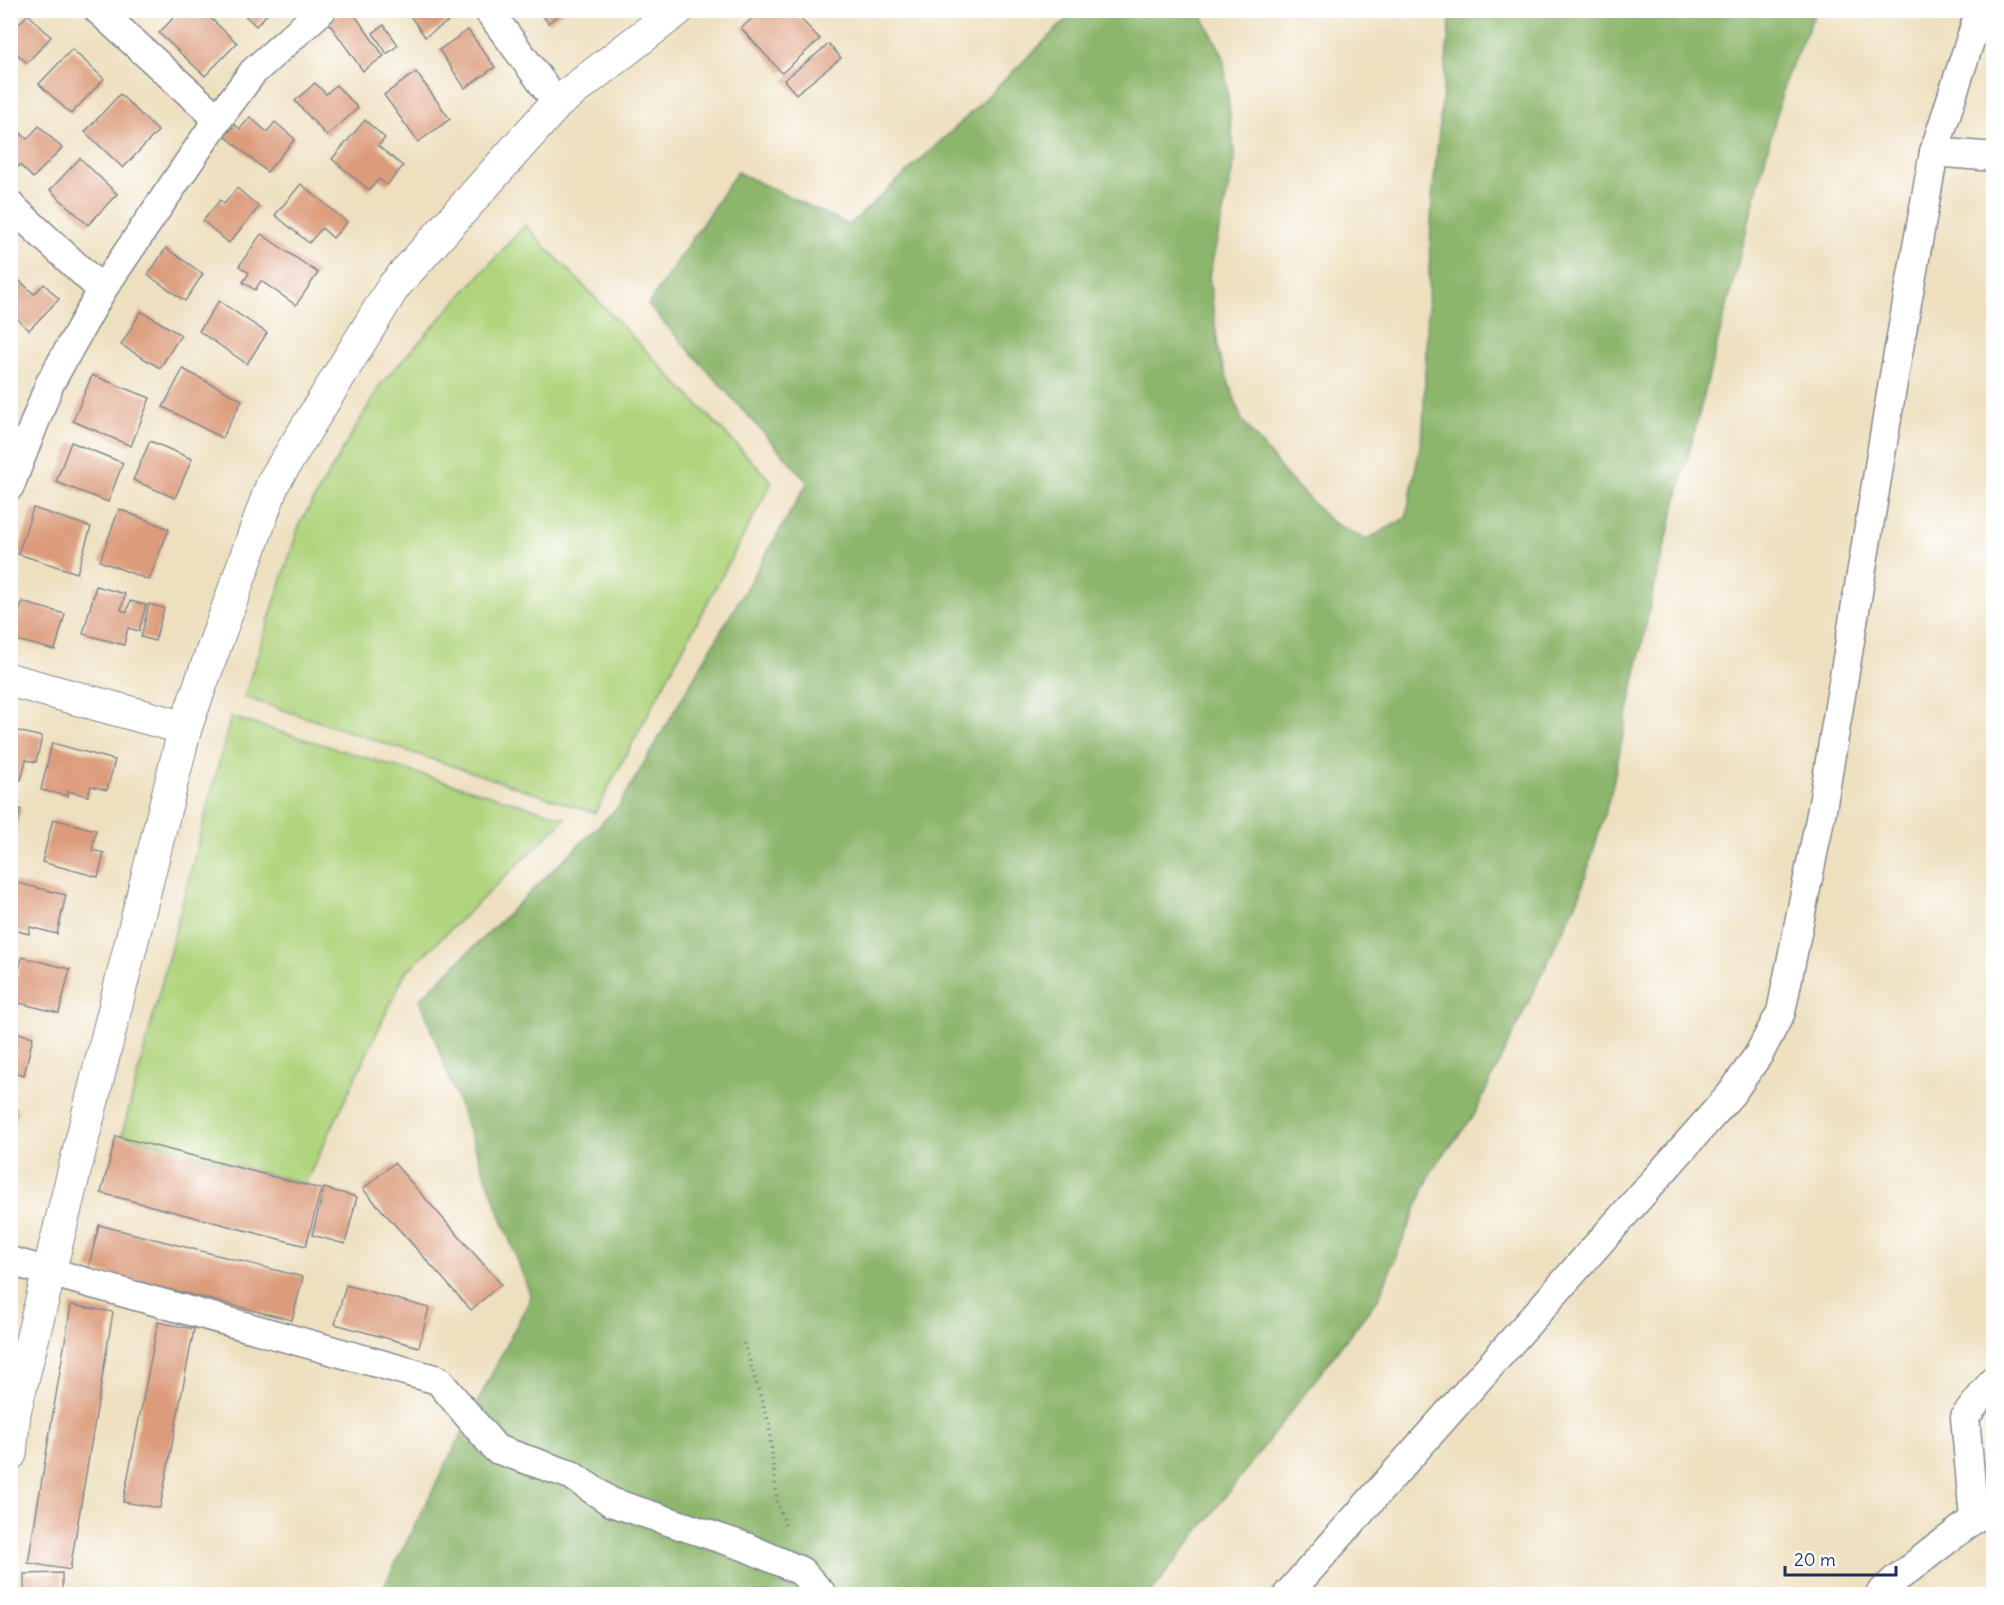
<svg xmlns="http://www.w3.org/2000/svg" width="2004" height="1605" font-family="Delius,sans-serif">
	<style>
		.green { fill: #b0d47d; stroke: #66826e; stroke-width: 1.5 }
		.forest { fill: #8cb66c; stroke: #547265; stroke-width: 1.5 }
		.building { fill: #dc9c7c }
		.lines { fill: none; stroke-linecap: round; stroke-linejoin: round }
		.minor-casing { stroke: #84888e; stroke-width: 31 }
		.tertiary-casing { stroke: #84888e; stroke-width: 35 }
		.path { stroke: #84888e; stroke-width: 4; stroke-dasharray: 1.5 4.5; stroke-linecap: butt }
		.minor { stroke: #fff; stroke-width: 28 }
		.tertiary { stroke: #fff; stroke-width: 33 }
	</style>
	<rect width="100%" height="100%" fill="#fff"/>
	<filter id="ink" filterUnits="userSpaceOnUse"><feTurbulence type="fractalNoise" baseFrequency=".0167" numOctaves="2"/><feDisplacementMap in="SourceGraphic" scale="12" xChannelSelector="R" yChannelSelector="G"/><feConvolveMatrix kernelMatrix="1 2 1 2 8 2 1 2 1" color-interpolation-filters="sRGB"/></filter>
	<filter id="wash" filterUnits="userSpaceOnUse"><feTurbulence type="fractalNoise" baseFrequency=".008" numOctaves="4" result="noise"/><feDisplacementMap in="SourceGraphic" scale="24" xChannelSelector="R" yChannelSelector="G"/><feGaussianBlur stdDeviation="1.35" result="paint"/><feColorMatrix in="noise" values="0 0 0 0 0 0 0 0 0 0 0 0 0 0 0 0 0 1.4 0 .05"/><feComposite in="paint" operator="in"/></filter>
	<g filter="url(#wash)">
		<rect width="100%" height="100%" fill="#eee0bf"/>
		<g class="green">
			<path d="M525,225L772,482L595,813L244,697L300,523L381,384Z"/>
			<path d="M231,717L566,818L405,973L305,1184L122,1135Z"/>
		</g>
		<path class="forest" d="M1062,11H1199L1223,55L1235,159L1209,276L1219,355L1242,420L1285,474L1330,521L1366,540L1406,518L1423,431L1432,200L1451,11H1816L1786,78L1653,591L1612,788L1580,895L1474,1115L1432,1170L1379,1297L1150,1594H380L531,1297L420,999L619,806L808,482L648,305L737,172L849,225L955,128L1066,20Z"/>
		<g id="blocks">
			<g class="building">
				<path d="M181,10H202L237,43L205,76L159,33Z"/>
				<path d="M239,10H271L256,26Z"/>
				<path d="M344,10H351L384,56L363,71L328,22Z"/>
				<path d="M406,10H457L459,14L425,37Z"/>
				<path d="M539,10H565L548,23Z"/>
				<path d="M762,10H792L820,39L782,73L741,28Z"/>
				<path d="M28,14L51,37L27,63L10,47V33Z"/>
				<path d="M384,25L398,45L387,54L373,33Z"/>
				<path d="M468,30L495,67L465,88L439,50Z"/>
				<path d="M829,44L841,58L796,94L784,80Z"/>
				<path d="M72,49L104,79L71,114L39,84Z"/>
				<path d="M416,72L450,119L418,142L384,95Z"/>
				<path d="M315,83L326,94L336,85L358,108L327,136L295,101Z"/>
				<path d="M120,94L158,131L123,168L85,132Z"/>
				<path d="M250,117L267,132L275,122L295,139L267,172L225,136L235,125L240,129Z"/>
				<path d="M365,120L385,138L378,146L403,166L387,185L379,179L369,190L332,159Z"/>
				<path d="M39,126L62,148L33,178L20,165L16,169L10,164V135L16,129L27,139Z"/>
				<path d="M80,158L117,194L88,225L50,190Z"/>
				<path d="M301,184L347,222L333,238L322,228L309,243L275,215Z"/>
				<path d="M237,188L259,207L229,243L203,221L220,200L224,204Z"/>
				<path d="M261,234L318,273L296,305L261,281L255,290L243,282L249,273L239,266Z"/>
				<path d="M166,248L203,274L185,301L148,275Z"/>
				<path d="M20,281L34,294L44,284L59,299L29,330L14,316L15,314L10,309V291Z"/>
				<path d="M219,301L267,333L247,364L199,331Z"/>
				<path d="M141,311L181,335L160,368L121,345Z"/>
				<path d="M183,369L242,400L222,438L163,407Z"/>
				<path d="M92,375L150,398L131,446L73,421Z"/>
				<path d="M150,441L192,459L175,498L133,480Z"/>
				<path d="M71,442L123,463L108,502L56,482Z"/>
				<path d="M33,508L91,527L77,573L18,554Z"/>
				<path d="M119,509L169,529L149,580L100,561Z"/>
				<path d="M96,586L125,594L121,610L127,612L130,601L146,605L139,631L128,628L124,645L83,634Z"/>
				<path d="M22,602L65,614L55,650L12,639Z"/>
				<path d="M149,604L164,608L155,641L141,637Z"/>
				<path d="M10,729L42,737L36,762L26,760L21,780L10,777Z"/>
				<path d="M52,743L115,760L107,790L91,786L88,796L68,791V796L41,790Z"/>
				<path d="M10,807L21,809L11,846H10Z"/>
				<path d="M53,819L96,830L92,850L104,853L98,877L42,862Z"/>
				<path d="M14,882L66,895L57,934L30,927L29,934L10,929V895Z"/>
				<path d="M22,957L70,969L59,1013L11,1001Z"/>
				<path d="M10,1031L33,1037L24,1075L10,1071Z"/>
				<path d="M10,1108L18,1110L11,1135H10Z"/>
				<path d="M116,1136L321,1189L306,1246L101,1193Z"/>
				<path d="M394,1163L501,1284L471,1310L363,1189Z"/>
				<path d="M324,1188L357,1197L345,1244L312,1235Z"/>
				<path d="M99,1225L303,1277L292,1320L88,1269Z"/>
				<path d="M346,1285L429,1308L419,1347L335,1324Z"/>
				<path d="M71,1305L113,1312L70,1570L28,1563Z"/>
				<path d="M158,1322L194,1329L160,1508L123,1502Z"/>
				<path d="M62,1573V1594H24V1574Z"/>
			</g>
		</g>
	</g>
	<g filter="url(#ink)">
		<use href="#blocks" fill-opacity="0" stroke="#84888e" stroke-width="1.5"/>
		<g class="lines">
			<defs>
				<g id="minor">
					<path d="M98,10L218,119"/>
					<path d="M488,10L557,103"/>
					<path d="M1934,152L1994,157"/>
					<path d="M10,205L102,290"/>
					<path d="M10,486L50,383L102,290L218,119L253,72L322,10"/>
					<path d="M10,1261L438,1380L496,1449L571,1475L611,1502L746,1547L801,1571L822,1594"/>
					<path d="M1974,1519L1965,1417L1994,1380"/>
					<path d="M1288,1594L1731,1094L1759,1054L1781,1012L1822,809L1894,376L1934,152L1980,10"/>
					<path d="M1880,1594L1896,1579L1994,1504"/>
				</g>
				<g id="tertiary">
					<path d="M10,680L185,728"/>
					<path d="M10,1454L14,1412L185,728L273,483L394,286L557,103L677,10"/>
				</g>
			</defs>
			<use href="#minor" class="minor-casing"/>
			<use href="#tertiary" class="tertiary-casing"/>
			<path class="path" d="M744,1343L769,1424L777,1501L786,1528"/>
			<use href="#minor" class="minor"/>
			<use href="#tertiary" class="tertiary"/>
		</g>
	</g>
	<rect width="2004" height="1605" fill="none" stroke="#fff" stroke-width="36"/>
	<path d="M1785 1566v9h111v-9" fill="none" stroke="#1b2f5e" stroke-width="3"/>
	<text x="1794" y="1566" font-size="18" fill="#1b2f5e" stroke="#ffffff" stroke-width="4.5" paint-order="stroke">20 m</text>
</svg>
